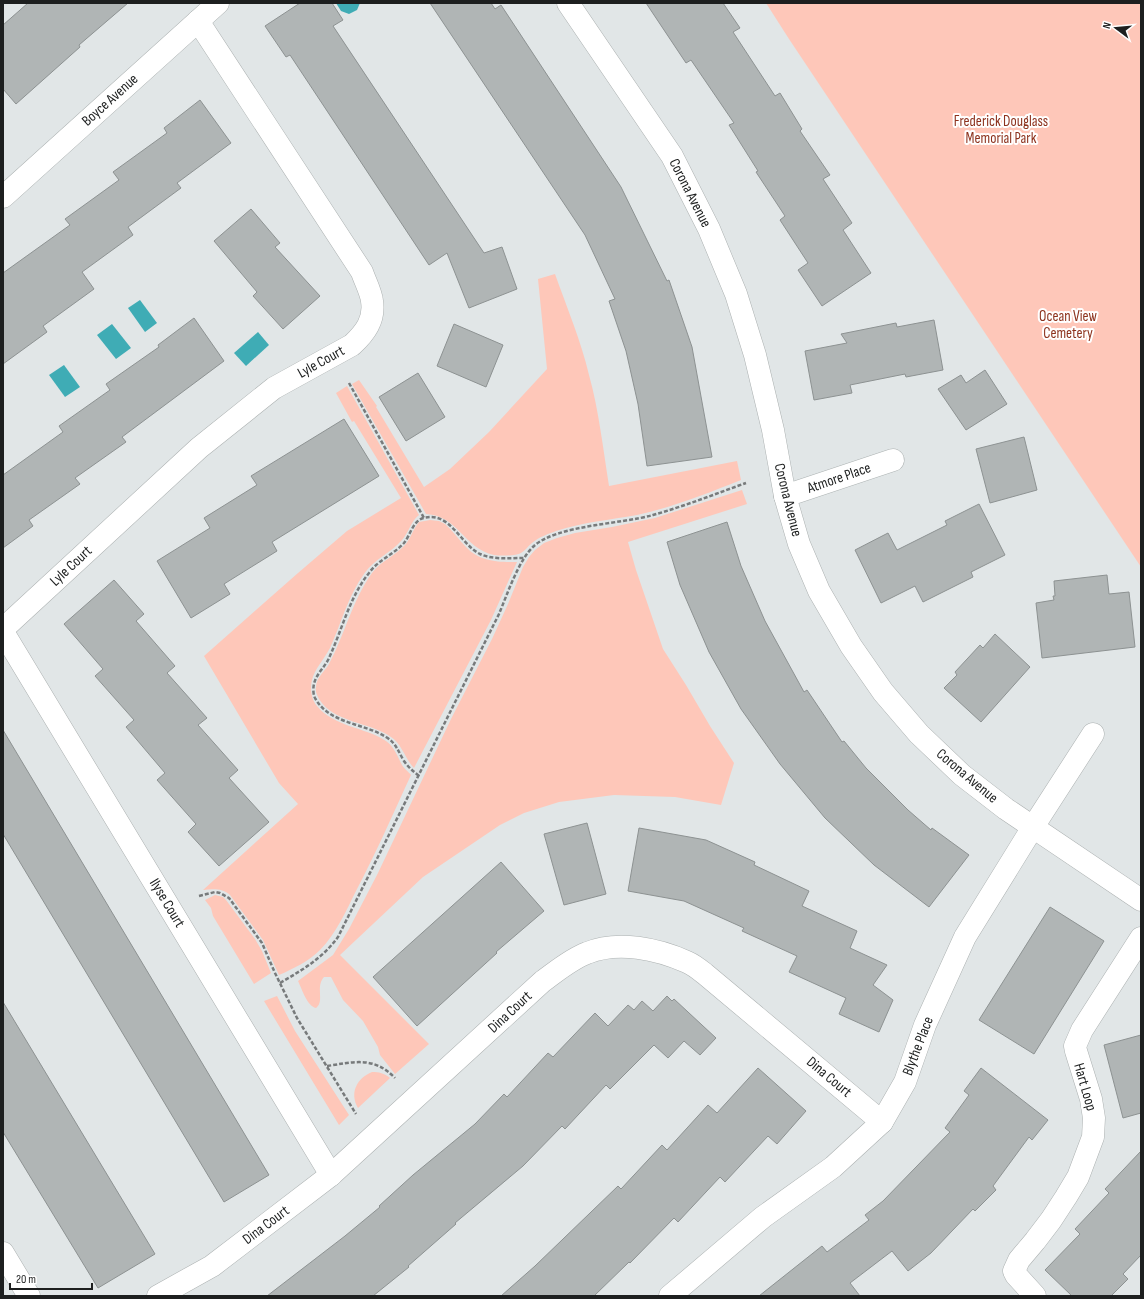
<svg xmlns="http://www.w3.org/2000/svg" width="1144" height="1299" font-family="'Sofia Sans Condensed',sans-serif">
	<style>
		.green { fill: #fec7b9 }
		.water { fill: #3facb5 }
		.building { fill: #b0b5b5; stroke: #8d9292 }
		.lines { fill: none; stroke-linecap: round; stroke-linejoin: round }
		.street-casing { stroke: #acb1b1; stroke-width: 23 }
		.path { stroke: #777a7b; stroke-width: 2.5; stroke-dasharray: 4 2; stroke-linecap: butt }
		.street { stroke: #fff; stroke-width: 22 }
		.labels { text-anchor: middle; dominant-baseline: central; stroke-width: 4; stroke-linejoin: round; paint-order: stroke }
		.street-label { font-size: 15px; fill: #1d1f1f; stroke: #fff }
		.park-label { font-size: 15px; fill: #8d321d; stroke: #fff }
	</style>
	<rect width="100%" height="100%" fill="#e1e6e7"/>
	<g class="green">
		<path d="M766,3H1141V567L789,39Z"/>
		<path d="M555,274C567,308 581,341 589,375C599,411 603,449 609,486L737,461L741,480C706,494 673,507 637,515C610,520 583,522 556,531C548,534 539,537 532,543C528,546 525,551 521,553C516,556 500,556 494,555C463,548 459,516 426,514L352,384L359,380L377,406L376,407L424,487L450,469L489,432L547,369L538,279Z"/>
		<path d="M347,386L419,515C411,521 409,532 402,540C391,553 374,559 364,574C348,596 341,624 330,648C325,658 314,670 312,680C310,688 311,699 317,706C334,727 365,727 386,741C394,747 397,755 401,763C403,768 408,771 411,775C393,814 376,853 356,891C346,911 336,934 320,950C309,961 293,969 279,975L263,940L230,895C223,888 212,889 203,890L298,804L279,783L204,656L298,573L347,531L401,498L354,421L352,422L336,393Z"/>
		<path d="M742,490L747,504L628,542L636,570L663,649L686,685L710,726L734,763L721,805L675,797L614,795L559,802L524,813L500,825L423,877L340,955L429,1044L395,1074L380,1055L378,1047L363,1021L343,1000L331,977H324C315,987 325,1001 316,1008C307,1006 302,989 298,981L333,955L349,929L378,873L451,719L492,639L508,604L523,567L529,557L535,550L544,543L557,538L575,533L612,527L655,518Z"/>
		<path d="M430,520L439,521L445,524C453,531 459,540 466,547C480,562 498,562 517,562L491,620L414,768C405,759 402,744 391,737C370,722 334,723 319,699C317,695 315,691 316,687C316,678 325,671 329,664C345,634 352,601 372,573C381,561 395,556 405,545C411,538 413,529 419,522Z"/>
		<path d="M215,895L223,897L226,900L255,939L262,951L271,973L254,984L213,916L211,908L205,900Z"/>
		<path d="M277,996L295,1031L349,1115L339,1125L264,1001Z"/>
		<path d="M372,1072C379,1072 384,1073 390,1078L358,1108C349,1093 357,1078 372,1072Z"/>
	</g>
	<g class="water">
		<path d="M336,3H360L357,10L349,14L341,11Z"/>
		<path d="M140,300L157,323L145,332L128,308Z"/>
		<path d="M112,324L131,348L116,359L97,335Z"/>
		<path d="M258,332L269,345L246,366L234,353Z"/>
		<path d="M64,365L80,387L65,397L49,375Z"/>
	</g>
	<g class="building">
		<path d="M28,3H128L79,45L80,47L16,104L3,89V25Z"/>
		<path d="M300,3H332L343,20L333,26L484,253L502,247L517,289L469,308L447,253L429,265L290,55L286,57L265,26Z"/>
		<path d="M430,3H491L495,9L501,5L621,187L667,281L669,280L692,347L712,457L647,466L638,404L626,351L609,301L615,299L585,235Z"/>
		<path d="M646,3H723L740,28L733,32L775,96L780,93L802,129L800,131L830,175L823,179L852,223L843,230L871,273L822,306L798,270L808,263L780,220L785,216L756,172L758,171L729,125L734,123L691,60L686,63Z"/>
		<path d="M200,100L231,143L177,183L181,188L128,227L133,235L82,272L94,289L43,326L47,332L3,364V273L70,225L65,219L119,180L113,172L167,133L164,128Z"/>
		<path d="M251,209L280,243L275,247L320,296L283,329L253,296L257,292L214,241Z"/>
		<path d="M194,318L224,361L122,437L126,442L75,478L80,484L29,520L33,526L3,548V475L63,432L59,426L110,390L106,384L159,347L158,345Z"/>
		<path d="M934,320L943,370L906,377L905,374L850,385L852,393L814,400L805,351L847,343L841,334L896,323L897,327Z"/>
		<path d="M454,324L503,345L486,387L437,366Z"/>
		<path d="M985,370L1007,404L966,430L938,389L961,375L966,383Z"/>
		<path d="M418,373L445,417L406,441L379,397Z"/>
		<path d="M344,419L379,476L272,542L277,551L224,584L230,594L191,618L157,561L210,528L204,518L257,485L251,476Z"/>
		<path d="M1024,437L1037,490L990,503L976,449Z"/>
		<path d="M979,504L1005,555L971,572L973,577L923,602L915,586L881,603L855,550L888,533L897,550L947,525L945,521Z"/>
		<path d="M727,522L741,566L765,621L804,692L807,690L842,742L844,741L866,768L908,810L931,830L932,828L969,855L929,907L874,865L825,818L780,764L741,709L709,652L680,585L667,542Z"/>
		<path d="M1107,575L1109,594L1129,592L1135,647L1042,658L1036,603L1054,600L1053,596H1055L1054,581Z"/>
		<path d="M114,580L144,614L136,621L175,666L167,673L207,718L198,725L238,770L229,778L269,822L219,866L188,832L196,824L157,780L165,773L126,727L134,720L95,676L103,669L64,624Z"/>
		<path d="M995,634L1030,667L981,722L944,688L957,675L955,672L980,645L983,648Z"/>
		<path d="M3,730L269,1175L224,1202L3,834Z"/>
		<path d="M587,823L606,894L564,905L544,834Z"/>
		<path d="M639,828L706,840L755,862L754,865L809,891L802,906L857,931L850,948L887,965L873,985L893,1000L879,1032L839,1014L846,998L789,972L797,956L742,931L744,928L684,901L628,891Z"/>
		<path d="M501,862L544,911L496,952L497,953L417,1026L373,977Z"/>
		<path d="M1050,907L1104,941L1034,1054L979,1020Z"/>
		<path d="M667,996L672,1001L674,999L716,1038L700,1055L684,1041L668,1058L654,1045L610,1089L606,1085L565,1129L562,1126L523,1166L455,1223L456,1224L408,1266L409,1267L373,1296H267L345,1236L380,1207L379,1206L413,1175L475,1124L504,1094L507,1097L548,1053L553,1057L595,1013L608,1026L628,1005L634,1010L642,1001L653,1011Z"/>
		<path d="M3,1002L155,1254L98,1288L3,1132Z"/>
		<path d="M1141,1035V1113L1123,1118L1104,1045Z"/>
		<path d="M758,1068L806,1111L777,1144L768,1136L725,1182L720,1177L678,1222L674,1218L630,1263L629,1262L594,1296H501L535,1266L618,1186L621,1189L662,1145L667,1150L708,1105L717,1113Z"/>
		<path d="M981,1068L1048,1120L1032,1140L1029,1137L993,1186L996,1190L975,1211L973,1209L931,1253L908,1271L892,1251L850,1283L860,1296H759L822,1246L827,1252L869,1220L865,1215L883,1201L950,1132L945,1128L969,1095L964,1091Z"/>
		<path d="M1141,1151V1255L1123,1274L1128,1279L1111,1296H1072L1045,1270L1080,1234L1075,1229L1109,1193L1105,1189Z"/>
	</g>
	<g class="lines">
		<defs>
			<g id="street">
				<path d="M568,3L672,156L709,229L736,294L755,355L773,430L785,496L799,544L819,591L851,646L883,692L919,734L962,775L1006,809L1141,900"/>
				<path d="M3,197L218,3"/>
				<path d="M785,496L893,460"/>
				<path d="M3,629L199,448L274,388L352,345C365,333 375,320 372,301C371,292 365,281 362,272L198,21"/>
				<path d="M3,632L331,1175"/>
				<path d="M3,1253L29,1296"/>
				<path d="M158,1296L212,1266L331,1175L543,981C557,971 571,959 587,953C618,940 658,949 687,962C694,965 700,970 705,974L882,1122"/>
				<path d="M670,1296L763,1217L833,1167L882,1122L905,1082L925,1025L965,937L1033,827L1093,734"/>
				<path d="M1035,1296L1016,1275L1014,1271L1019,1260L1035,1241L1051,1220L1066,1197L1078,1177L1093,1137L1094,1118L1091,1099L1076,1051L1075,1046L1082,1030L1141,938"/>
			</g>
		</defs>
		<use href="#street" class="street-casing"/>
		<g class="path">
			<path d="M349,383L424,518"/>
			<path d="M419,776C413,771 408,767 404,761C398,751 396,743 386,737C364,723 329,724 315,698C313,694 313,688 314,684C316,674 325,667 329,658C342,630 350,596 369,573C378,560 393,555 404,543C410,536 413,520 424,518C450,511 460,544 480,554C493,560 510,558 525,558"/>
			<path d="M199,896L215,892L220,893L229,898L262,943L275,973L297,1018L356,1114"/>
			<path d="M280,983C302,970 322,959 338,937L499,614C507,595 519,559 534,546C557,525 622,524 653,515C685,506 715,494 746,483"/>
			<path d="M327,1066C354,1062 374,1056 395,1078"/>
		</g>
		<use href="#street" class="street"/>
	</g>
	<g class="labels">
		<g class="street-label">
			<text transform="translate(110 100) rotate(-42)">Boyce Avenue</text>
			<text transform="translate(690 193) rotate(63)">Corona Avenue</text>
			<text transform="translate(321 362) rotate(-29)">Lyle Court</text>
			<text transform="translate(839 478) rotate(-19)">Atmore Place</text>
			<text transform="translate(788 500) rotate(76)">Corona Avenue</text>
			<text transform="translate(71 566) rotate(-43)">Lyle Court</text>
			<text transform="translate(967 776) rotate(40)">Corona Avenue</text>
			<text transform="translate(167 903) rotate(59)">Ilyse Court</text>
			<text transform="translate(510 1012) rotate(-43)">Dina Court</text>
			<text transform="translate(918 1046) rotate(-69)">Blythe Place</text>
			<text transform="translate(829 1077) rotate(40)">Dina Court</text>
			<text transform="translate(1085 1087) rotate(74)">Hart Loop</text>
			<text transform="translate(266 1225) rotate(-37)">Dina Court</text>
		</g>
		<g class="park-label">
			<text x="1001" y="121">Frederick Douglass<tspan x="1001" dy="17">Memorial Park</tspan></text>
			<text x="1068" y="316">Ocean View<tspan x="1068" dy="17">Cemetery</tspan></text>
		</g>
	</g>
	<rect width="1144" height="1299" fill="none" stroke="#1d1f1f" stroke-width="8"/>
	<g transform="translate(1116 28) rotate(286)" stroke="#ffffff" stroke-width="3" paint-order="stroke">
	<path d="M0-3L7 15L0 10L-7 15Z" fill="#1d1f1f"/>
	<text y="-6" font-size="11" font-weight="bold" text-anchor="middle" fill="#1d1f1f">N</text>
	</g>
	<path d="M10 1283v6h82v-6" fill="none" stroke="#1d1f1f" stroke-width="2"/>
	<text x="16" y="1283" font-size="12" fill="#1d1f1f" stroke="#ffffff" stroke-width="3" paint-order="stroke">20 m</text>
</svg>
